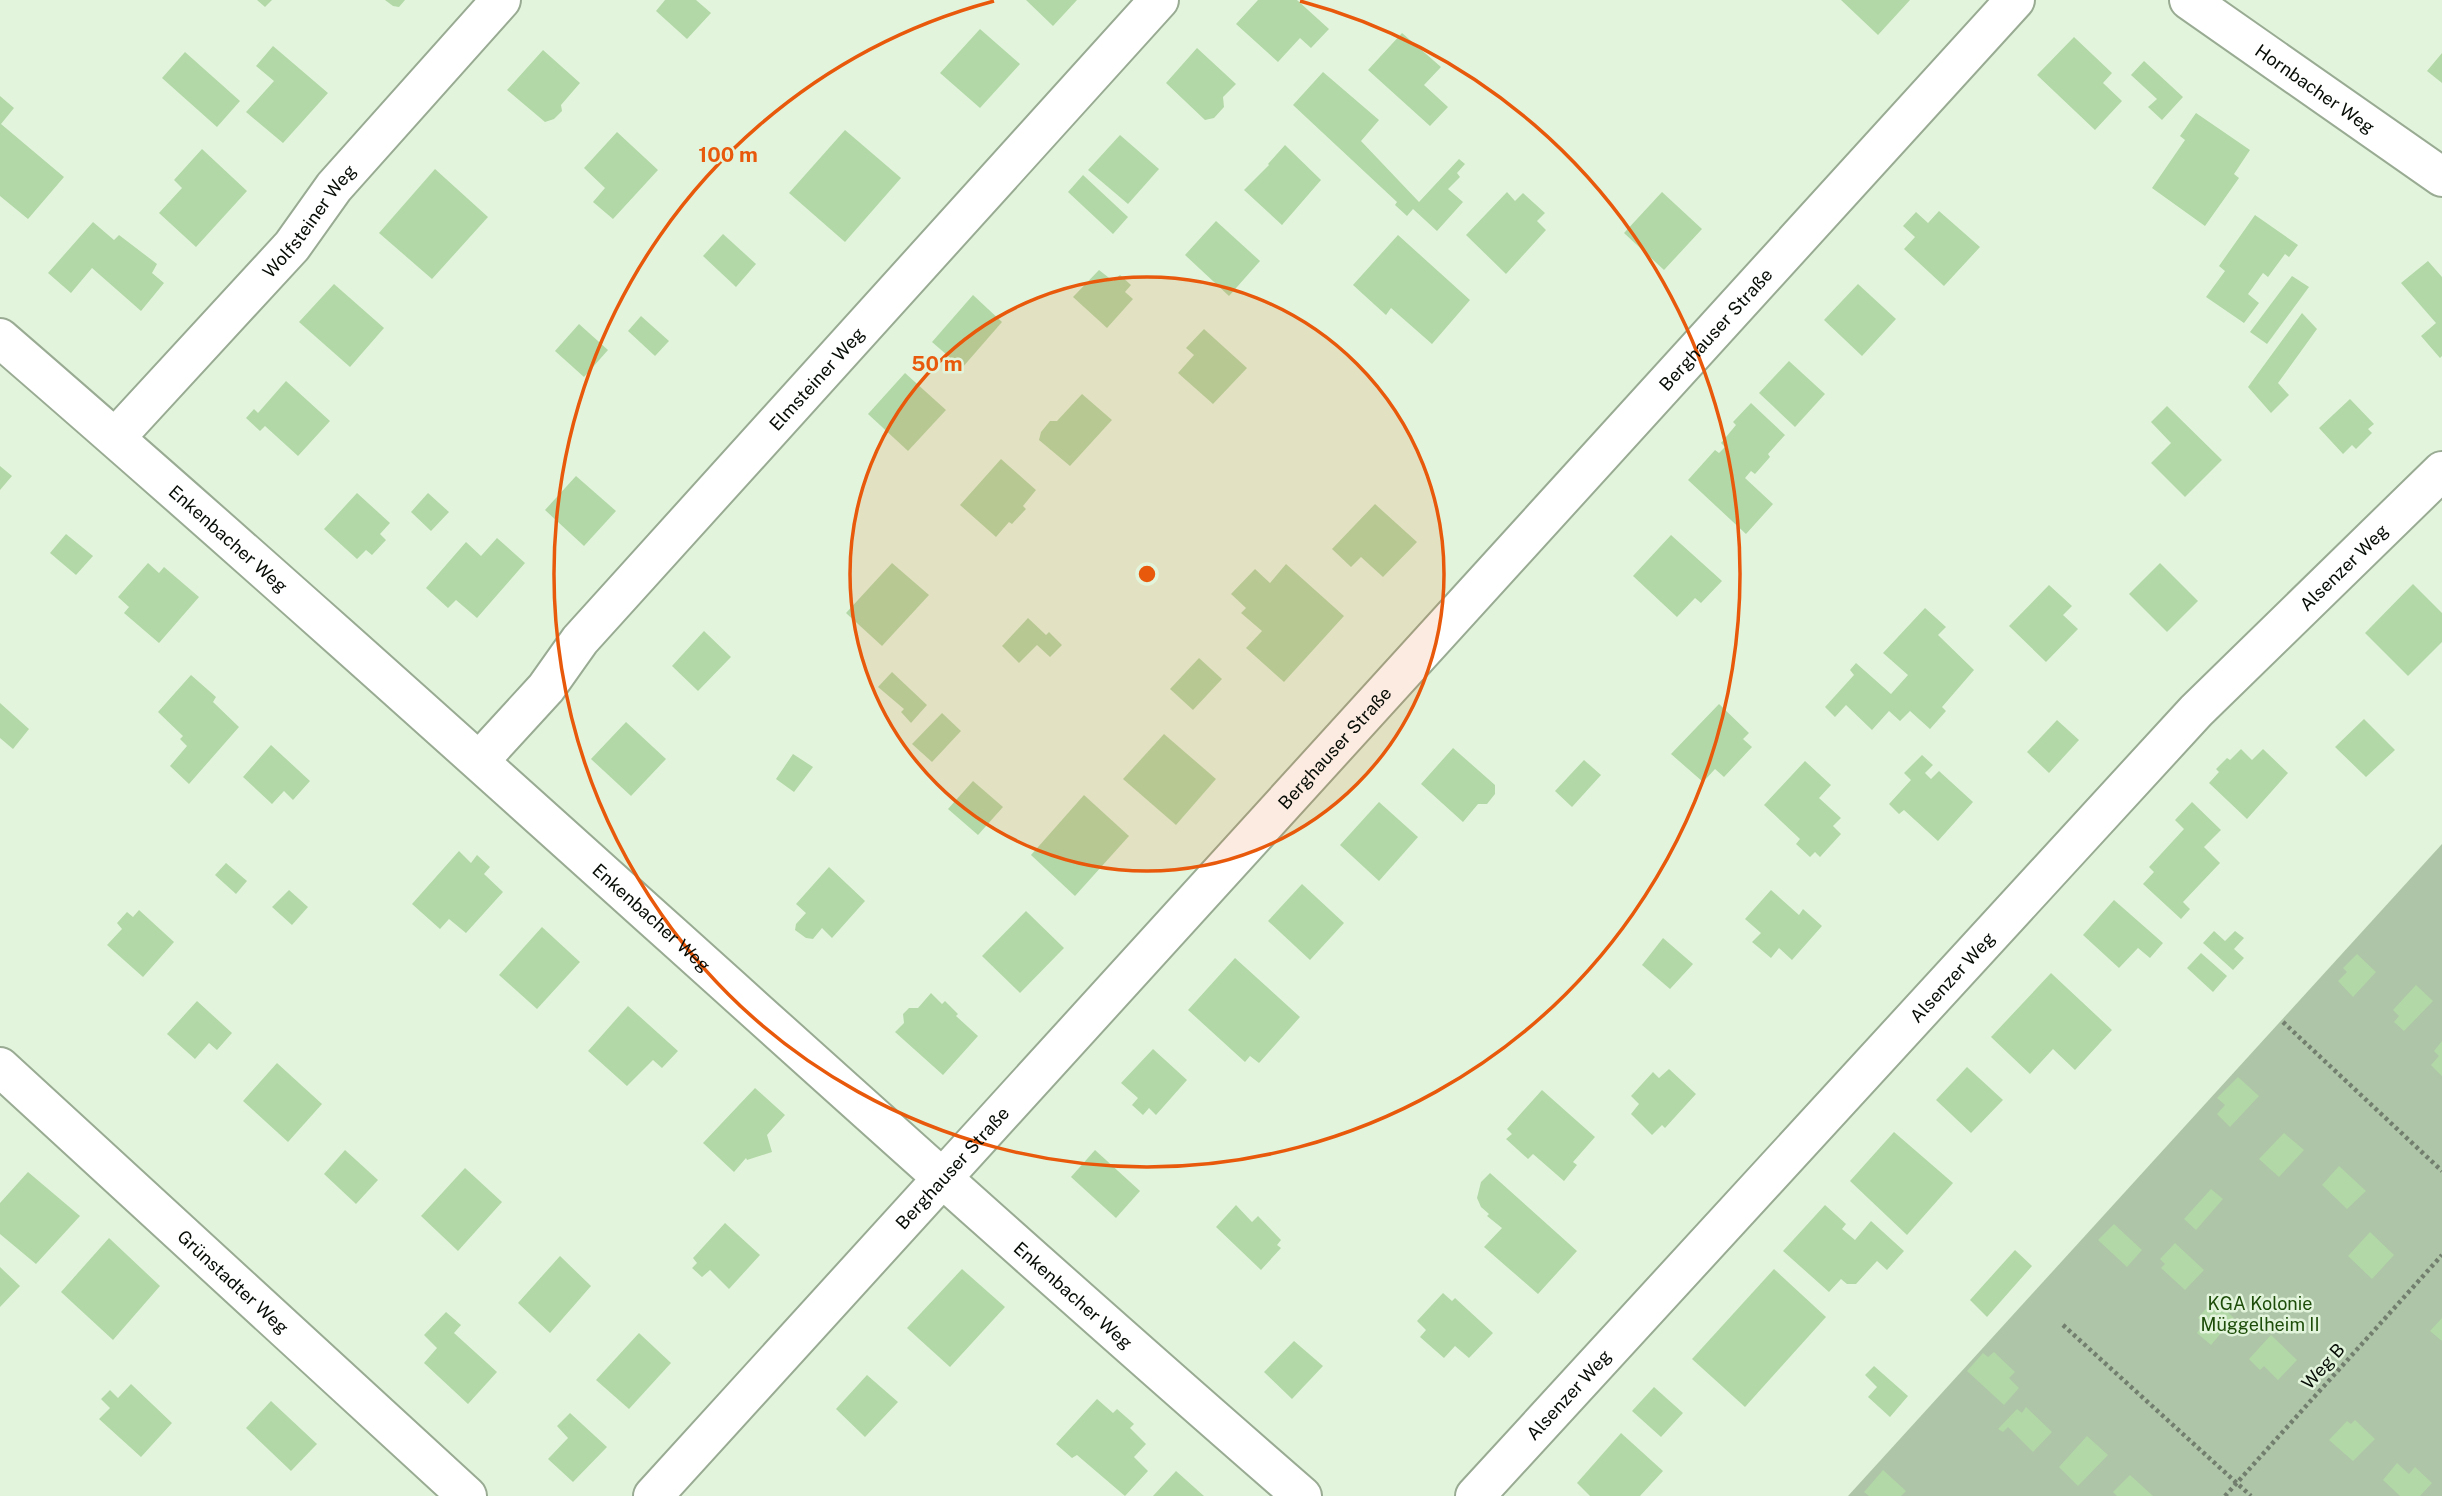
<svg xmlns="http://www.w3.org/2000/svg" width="2442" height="1496" font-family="'Public Sans',sans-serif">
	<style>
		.green { fill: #aec5a7 }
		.building { fill: #b2d8a7 }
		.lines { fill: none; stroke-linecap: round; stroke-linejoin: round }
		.minor-casing { stroke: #99ab93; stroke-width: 42 }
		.path { stroke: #727e6e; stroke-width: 4.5; stroke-dasharray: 3.5 3.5; stroke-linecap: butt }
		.minor { stroke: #fff; stroke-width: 38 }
		.ring { fill: none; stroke: #e8590c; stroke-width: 3.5 }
		.labels { text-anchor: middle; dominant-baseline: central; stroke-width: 5; stroke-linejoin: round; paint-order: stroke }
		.street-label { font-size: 18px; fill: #070d06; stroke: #e2f5dc }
		.park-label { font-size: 18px; fill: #1d4c09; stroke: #e2f5dc }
		.centre { fill: #e8590c; stroke: #e2f5dc; stroke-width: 3.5 }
		.ring-label { font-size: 21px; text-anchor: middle; font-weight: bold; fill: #e8590c; stroke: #e2f5dc; stroke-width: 5; stroke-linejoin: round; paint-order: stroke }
	</style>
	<rect width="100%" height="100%" fill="#e2f5dc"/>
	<path class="green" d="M2442,844V1496H1848Z"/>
	<g class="building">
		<path d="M257,0H272L265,7Z"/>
		<path d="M385,0H405L399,7L393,6Z"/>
		<path d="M665,0H696L711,13L687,39L656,11Z"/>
		<path d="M1026,0H1077L1053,26Z"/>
		<path d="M1258,0H1297L1329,29L1311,48L1300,38L1278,62L1236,24Z"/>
		<path d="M1841,0H1910L1878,35Z"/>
		<path d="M980,29L1020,64L980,108L940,73Z"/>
		<path d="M1402,33L1441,67L1424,85L1448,107L1430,126L1368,70Z"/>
		<path d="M2074,37L2112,73L2103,83L2122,101L2095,130L2037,75Z"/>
		<path d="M273,46L328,93L283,143L246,112L274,81L256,66Z"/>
		<path d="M1197,48L1236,84L1223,97L1224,107L1214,118L1205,120L1166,83Z"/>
		<path d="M543,50L580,83L561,105L562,111L554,119L545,122L507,90Z"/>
		<path d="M185,52L240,101L217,127L162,78Z"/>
		<path d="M2442,53V83L2427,71Z"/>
		<path d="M2144,61L2183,97L2162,120L2148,107L2157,99L2131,75Z"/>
		<path d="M1323,72L1379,120L1361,141L1419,202L1459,159L1465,164L1457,173L1460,177L1448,189L1463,202L1437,231L1413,209L1407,216L1395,205L1397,202L1293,105Z"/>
		<path d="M0,96L14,108L1,124L64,177L28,219L0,196Z"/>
		<path d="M2196,113L2250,150L2234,174L2239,178L2205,226L2152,188L2185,140L2180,136Z"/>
		<path d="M845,130L901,178L845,242L789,193Z"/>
		<path d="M617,132L658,170L613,219L593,202L605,188L584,168Z"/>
		<path d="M1120,135L1159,169L1128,204L1088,170Z"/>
		<path d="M1285,145L1321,180L1282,225L1244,190L1269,165L1268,164Z"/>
		<path d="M202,149L247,191L196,247L159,213L182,188L174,180Z"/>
		<path d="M435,169L488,217L432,279L379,233Z"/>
		<path d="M1083,175L1128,217L1113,234L1068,192Z"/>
		<path d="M1507,192L1515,201L1523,193L1545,213L1537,221L1546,230L1506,274L1466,235Z"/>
		<path d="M1662,192L1702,229L1664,270L1624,233Z"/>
		<path d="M1939,211L1980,247L1944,286L1904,249L1915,237L1903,226L1916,212L1928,223Z"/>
		<path d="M2255,215L2298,245L2289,257L2285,254L2268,277L2263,273L2248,294L2259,303L2244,323L2206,297L2225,271L2219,266Z"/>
		<path d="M1216,221L1260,261L1229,296L1185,255Z"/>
		<path d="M93,222L114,240L119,235L157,264L152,273L164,283L141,311L92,268L71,293L48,273Z"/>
		<path d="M723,234L756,264L736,287L703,256Z"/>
		<path d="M1398,235L1470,300L1432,344L1391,308L1386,315L1353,285Z"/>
		<path d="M2428,261L2442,277V356L2440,358L2421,336L2436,323L2401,283Z"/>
		<path d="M1099,270L1113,281L1120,275L1131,285L1125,292L1133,299L1107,328L1073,297Z"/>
		<path d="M2292,276L2309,287L2267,344L2250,332Z"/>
		<path d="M334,284L384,328L350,367L299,322Z"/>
		<path d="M1858,284L1896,319L1862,356L1824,320Z"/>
		<path d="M973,295L1002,322L962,368L932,342Z"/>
		<path d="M2302,313L2317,329L2278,383L2289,395L2271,413L2248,387Z"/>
		<path d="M641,316L669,341L655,356L628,331Z"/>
		<path d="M579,324L608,350L584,377L555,351Z"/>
		<path d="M1204,329L1247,368L1213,404L1178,373L1194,355L1186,348Z"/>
		<path d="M1789,361L1825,394L1795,427L1759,393Z"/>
		<path d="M905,373L946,410L908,451L868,414Z"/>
		<path d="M286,381L330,421L298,456L265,426L260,431L246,418L254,409L258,413Z"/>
		<path d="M1082,394L1112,420L1070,466L1039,440L1041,432L1050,421H1057Z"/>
		<path d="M2350,399L2374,424L2368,429L2372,433L2356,449L2352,445L2343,454L2319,428Z"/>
		<path d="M1751,403L1785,435L1768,454L1770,457L1755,474L1751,471L1745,478L1773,504L1746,534L1688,480L1715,450L1719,453L1725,447L1721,443L1736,425L1733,422Z"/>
		<path d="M2167,406L2222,460L2185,497L2151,463L2171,443L2151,422Z"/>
		<path d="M1001,459L1036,490L1023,506L1026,509L1012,524L1009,522L996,537L960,505Z"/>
		<path d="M0,466L12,476L0,490Z"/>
		<path d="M576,476L616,511L584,546L545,510Z"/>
		<path d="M357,493L390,523L380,534L386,540L372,555L366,550L357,559L324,529Z"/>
		<path d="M428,493L449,512L431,531L411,512Z"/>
		<path d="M1375,504L1417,542L1383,577L1361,557L1351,567L1332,549Z"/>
		<path d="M66,534L93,556L76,575L50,553Z"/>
		<path d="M1671,535L1722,581L1701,603L1695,598L1677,617L1633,576Z"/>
		<path d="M497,538L525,563L477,618L456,600L448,608L426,588L466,542L481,556Z"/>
		<path d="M148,563L159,573L164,567L199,597L159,643L124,613L129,607L118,597Z"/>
		<path d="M892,563L929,595L882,646L846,613Z"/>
		<path d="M2160,563L2198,601L2167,632L2129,594Z"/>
		<path d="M1286,564L1344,616L1284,682L1246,648L1262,631L1241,613L1246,608L1231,594L1255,569L1270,583Z"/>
		<path d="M2413,584L2442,613V642L2408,676L2365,633Z"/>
		<path d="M2049,585L2072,606L2063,615L2078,629L2046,662L2009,626Z"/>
		<path d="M1925,608L1946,627L1938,635L1974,670L1942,707L1946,711L1930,729L1910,711L1900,721L1889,711L1872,730L1846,705L1835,717L1825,707L1854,675L1850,670L1856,663L1891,694L1908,675L1883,653Z"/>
		<path d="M1028,618L1046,635L1049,632L1062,645L1050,657L1037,645L1019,663L1002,646Z"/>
		<path d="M704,631L731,657L698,691L672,666Z"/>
		<path d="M1199,658L1222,679L1193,710L1170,689Z"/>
		<path d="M892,672L927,705L911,723L901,712L904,709L878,687Z"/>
		<path d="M191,675L216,697L213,702L239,727L189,784L170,766L187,746L180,739L183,736L158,712Z"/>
		<path d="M0,703L29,729L13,749L0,738Z"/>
		<path d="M1719,704L1749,733L1743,739L1752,747L1724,777L1715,769L1703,782L1671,754Z"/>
		<path d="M942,713L961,731L932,762L912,744Z"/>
		<path d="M2364,719L2395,750L2366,777L2335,747Z"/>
		<path d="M2057,720L2079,740L2049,773L2027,752Z"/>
		<path d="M626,722L666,759L631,796L591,759Z"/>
		<path d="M1164,734L1216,779L1176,825L1123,779Z"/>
		<path d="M271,745L310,781L293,800L284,791L272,804L243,777Z"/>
		<path d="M1453,748L1495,785V794L1487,804H1478L1463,822L1421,784Z"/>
		<path d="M2241,749L2252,760L2263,749L2288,773L2247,819L2209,783L2219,772L2216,769L2227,758L2230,760Z"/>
		<path d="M793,754L813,767L794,792L776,779Z"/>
		<path d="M1922,755L1933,765L1925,773L1931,779L1939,771L1973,802L1938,841L1904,810L1899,814L1889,804L1911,780L1904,773Z"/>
		<path d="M1584,760L1601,775L1572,807L1555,791Z"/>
		<path d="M1805,761L1831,785L1819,798L1841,818L1833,826L1841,834L1820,857L1815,852L1810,857L1796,844L1800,839L1764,805Z"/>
		<path d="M973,781L1003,807L978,835L948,809Z"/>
		<path d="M1084,795L1129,836L1075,896L1031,855Z"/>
		<path d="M1379,802L1418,837L1379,881L1340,845Z"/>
		<path d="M2192,802L2221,830L2204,847L2220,863L2183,902L2190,909L2181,919L2143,884L2154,872L2149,867L2184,829L2175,820Z"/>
		<path d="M459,851L471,863L477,855L490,867L484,874L503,892L466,933L449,919L440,929L412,904Z"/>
		<path d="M226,863L247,881L236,894L215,875Z"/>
		<path d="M829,867L865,901L832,938L822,928L813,939L806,938L795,930L796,924L806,913L796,904Z"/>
		<path d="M1302,884L1344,923L1310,960L1268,921Z"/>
		<path d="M289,890L308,907L292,925L272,907Z"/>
		<path d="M1771,890L1799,915L1803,909L1822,926L1792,960L1779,948L1771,958L1752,942L1761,933L1745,919Z"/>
		<path d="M2114,900L2163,943L2150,958L2138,948L2119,968L2083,935Z"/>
		<path d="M139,910L174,942L143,977L107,945L122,929L117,923L127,912L133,917Z"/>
		<path d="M1026,911L1064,948L1020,993L982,956Z"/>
		<path d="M542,927L580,962L537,1009L499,975Z"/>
		<path d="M2214,931L2225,941L2235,931L2244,938L2234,949L2244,958L2233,970L2203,943Z"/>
		<path d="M1663,938L1693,964L1670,989L1642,965Z"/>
		<path d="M2201,953L2227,976L2213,992L2187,968Z"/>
		<path d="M2357,954L2376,972L2353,997L2338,981L2347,972L2343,968Z"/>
		<path d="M1235,958L1300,1017L1259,1063L1250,1056L1245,1062L1188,1010Z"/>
		<path d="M2051,973L2112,1030L2075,1070L2053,1049L2030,1074L1991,1037Z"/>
		<path d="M2416,985L2433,1001L2404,1031L2394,1022L2399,1016L2393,1010Z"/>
		<path d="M931,993L942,1004L945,1001L958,1014L956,1016L978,1036L943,1075L895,1032L904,1023L903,1014L909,1008H918Z"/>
		<path d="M197,1001L232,1033L217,1050L209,1043L195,1059L167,1034Z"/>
		<path d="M628,1006L678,1051L662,1068L653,1060L627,1086L588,1051Z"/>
		<path d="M2442,1041V1076L2431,1065L2439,1056L2434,1051Z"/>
		<path d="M1153,1049L1187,1080L1156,1115L1149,1108L1143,1115L1132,1105L1138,1098L1121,1083Z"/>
		<path d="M277,1063L322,1104L288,1142L243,1101Z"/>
		<path d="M1967,1067L2003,1100L1971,1133L1936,1100Z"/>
		<path d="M1669,1069L1696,1094L1665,1128L1662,1125L1652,1135L1631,1114L1639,1104L1631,1096L1653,1072L1659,1078Z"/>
		<path d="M2238,1077L2259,1096L2230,1127L2217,1114L2225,1105L2217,1098Z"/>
		<path d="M755,1088L785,1115L767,1135L772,1152L747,1160L746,1158L734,1172L703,1143Z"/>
		<path d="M1542,1090L1595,1137L1573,1162L1577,1165L1564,1181L1533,1154L1528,1159L1506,1139L1512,1134L1507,1129Z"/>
		<path d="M1894,1132L1953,1183L1907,1235L1850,1181Z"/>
		<path d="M2284,1133L2304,1150L2279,1177L2259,1159Z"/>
		<path d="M345,1150L378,1180L356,1204L324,1174Z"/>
		<path d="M1095,1150L1140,1191L1116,1218L1071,1177Z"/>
		<path d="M2339,1166L2366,1191L2347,1209L2322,1185Z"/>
		<path d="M465,1168L502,1202L458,1251L421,1216Z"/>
		<path d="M28,1172L80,1216L36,1264L0,1234V1203Z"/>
		<path d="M1490,1173L1577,1251L1538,1294L1484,1247L1502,1228L1487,1216L1489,1214L1481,1207L1477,1198L1481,1182Z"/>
		<path d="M2211,1189L2223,1199L2196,1230L2184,1219Z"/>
		<path d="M1236,1205L1252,1222L1258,1216L1281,1240L1277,1245L1281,1248L1261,1270L1216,1227Z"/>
		<path d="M1825,1205L1846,1224L1842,1229L1855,1240L1871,1221L1904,1251L1887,1270L1877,1261L1856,1284H1847L1841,1279L1829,1292L1783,1251Z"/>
		<path d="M725,1223L760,1255L729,1289L710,1270L702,1277L692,1268L697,1263L693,1258Z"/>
		<path d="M2114,1224L2142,1250L2127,1267L2098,1240Z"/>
		<path d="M2370,1232L2394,1255L2372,1279L2348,1256Z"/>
		<path d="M109,1238L160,1286L113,1340L61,1292Z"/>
		<path d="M2175,1243L2204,1270L2185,1290L2161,1268L2165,1264L2160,1259Z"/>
		<path d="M2015,1250L2032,1266L1987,1317L1970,1300Z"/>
		<path d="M560,1256L591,1286L550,1333L518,1303Z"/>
		<path d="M0,1267L20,1286L0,1307Z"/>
		<path d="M962,1269L1005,1307L950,1367L907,1328Z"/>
		<path d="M1774,1269L1826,1317L1745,1407L1692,1359Z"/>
		<path d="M1443,1293L1452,1301L1455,1298L1493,1333L1469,1358L1455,1346L1444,1358L1420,1337L1426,1330L1417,1321Z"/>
		<path d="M2214,1299L2234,1318L2211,1345L2197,1333L2204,1323L2198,1318Z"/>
		<path d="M446,1312L461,1325L454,1333L497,1372L468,1404L424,1363L437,1348L424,1335Z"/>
		<path d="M2442,1318V1341L2430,1331Z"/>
		<path d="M639,1333L671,1363L629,1409L596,1380Z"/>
		<path d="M2271,1335L2297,1360L2278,1380L2264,1366L2260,1370L2249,1359Z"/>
		<path d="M1294,1341L1323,1366L1292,1399L1264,1372Z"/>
		<path d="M1994,1352L2015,1372L2009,1378L2019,1388L2004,1405L1967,1371L1983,1353L1988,1357Z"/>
		<path d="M1874,1366L1908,1396L1890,1417L1868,1397L1877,1387L1865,1375Z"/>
		<path d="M867,1375L898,1402L865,1437L836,1409Z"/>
		<path d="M131,1384L172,1423L141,1457L99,1419L110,1408L101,1399L110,1390L118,1398Z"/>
		<path d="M1654,1387L1683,1413L1661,1437L1632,1411Z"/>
		<path d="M1097,1399L1113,1413L1117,1409L1134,1424L1130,1428L1146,1444L1134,1457L1148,1471L1125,1496L1077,1455L1072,1458L1056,1444Z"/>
		<path d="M271,1401L317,1444L291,1471L246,1428Z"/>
		<path d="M2026,1407L2052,1432L2033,1452L2008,1427L2003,1432L1998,1429L2017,1409L2022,1413Z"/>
		<path d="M570,1413L607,1447L573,1482L548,1459L568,1438L557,1426Z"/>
		<path d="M2355,1420L2375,1439L2353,1461L2329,1440L2347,1421L2351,1424Z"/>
		<path d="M1621,1433L1663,1471L1640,1496H1590L1577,1483Z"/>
		<path d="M2087,1436L2108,1455L2078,1486L2059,1467Z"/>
		<path d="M2397,1463L2409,1474L2415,1467L2432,1483L2420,1496H2400L2383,1480Z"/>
		<path d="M1883,1470L1906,1491L1901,1496H1869L1864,1492Z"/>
		<path d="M1176,1471L1204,1496H1153Z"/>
		<path d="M2130,1475L2153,1496H2117L2113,1492Z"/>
	</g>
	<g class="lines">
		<defs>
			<g id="minor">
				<path id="s1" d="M2189,0L2442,177"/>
				<path id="s2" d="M0,338C439,718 864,1115 1302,1496"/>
				<path id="s3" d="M116,437L292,246L334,187L501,0"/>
				<path id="s4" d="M480,760L546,688L580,640L1159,0"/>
				<path id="s5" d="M0,1067L467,1496"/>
				<path id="s6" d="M653,1496L2015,0"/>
				<path id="s7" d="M1475,1496L2196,711L2442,471"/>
			</g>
		</defs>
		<use href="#minor" class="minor-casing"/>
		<g class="path">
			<path d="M2283,1022L2442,1171"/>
			<path d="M2063,1325L2251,1496"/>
			<path d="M2225,1496L2442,1255"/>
		</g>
		<use href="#minor" class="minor"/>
	</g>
	<circle cx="1147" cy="574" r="297" fill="#e8590c" fill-opacity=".12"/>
	<g class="ring">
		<circle cx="1147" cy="574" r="297"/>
		<path d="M1300 1A593 593 0 1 1 994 1"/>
	</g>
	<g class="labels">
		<g class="street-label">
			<text stroke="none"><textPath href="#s1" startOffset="154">Hornbacher Weg</textPath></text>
			<text stroke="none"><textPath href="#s3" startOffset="290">Wolfsteiner Weg</textPath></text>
			<text stroke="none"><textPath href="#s6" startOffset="1578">Berghauser Straße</textPath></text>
			<text stroke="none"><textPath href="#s4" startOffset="509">Elmsteiner Weg</textPath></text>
			<text stroke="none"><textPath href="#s2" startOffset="304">Enkenbacher Weg</textPath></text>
			<text stroke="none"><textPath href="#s7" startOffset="1272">Alsenzer Weg</textPath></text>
			<text stroke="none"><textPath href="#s6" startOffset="1012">Berghauser Straße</textPath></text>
			<text stroke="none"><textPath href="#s2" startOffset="872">Enkenbacher Weg</textPath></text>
			<text stroke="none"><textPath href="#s7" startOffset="705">Alsenzer Weg</textPath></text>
			<text stroke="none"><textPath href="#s6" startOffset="444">Berghauser Straße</textPath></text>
			<text stroke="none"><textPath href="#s5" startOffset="317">Grünstadter Weg</textPath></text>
			<text stroke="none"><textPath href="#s2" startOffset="1438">Enkenbacher Weg</textPath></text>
			<text transform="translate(2323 1366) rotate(-48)">Weg B</text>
			<text stroke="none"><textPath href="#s7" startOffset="138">Alsenzer Weg</textPath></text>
		</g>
		<g class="park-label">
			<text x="2260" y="1303">KGA Kolonie<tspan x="2260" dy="21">Müggelheim II</tspan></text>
		</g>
	</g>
	<circle cx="1147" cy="574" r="10" class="centre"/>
	<g class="ring-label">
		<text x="728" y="162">100 m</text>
		<text x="937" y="371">50 m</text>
	</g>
</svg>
